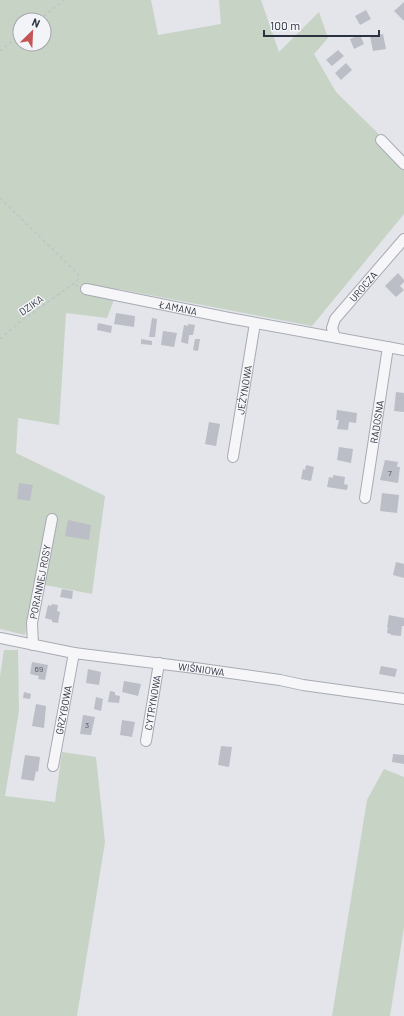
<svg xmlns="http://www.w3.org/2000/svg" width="404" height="1016" font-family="Barlow,sans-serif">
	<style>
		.green { fill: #c7d3c5; fill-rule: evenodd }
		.building { fill: #bbbec6 }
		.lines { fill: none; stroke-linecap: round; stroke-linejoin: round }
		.minor-casing { stroke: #a8abb4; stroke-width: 12 }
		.path { stroke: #c1c3c9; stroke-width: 1.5; stroke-dasharray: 3 3; stroke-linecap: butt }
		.minor { stroke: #f6f6f9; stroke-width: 10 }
		.labels { text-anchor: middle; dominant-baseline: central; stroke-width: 3; stroke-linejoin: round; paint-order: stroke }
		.number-label { font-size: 8px; fill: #505462 }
		.street-label { font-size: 10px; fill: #2c3141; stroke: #f3f4f7 }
	</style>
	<rect width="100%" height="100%" fill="#e3e5ea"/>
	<g class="green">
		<path d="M0,0H151L158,35L221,24L219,0H261L279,52L319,12L328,38L314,54L336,92L404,159V214L312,326L118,289L107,318L66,313L59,425L18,418L16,453L105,496L92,594L35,583L25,635L0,629ZM20,20H44V44H20Z"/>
		<path d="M4,650H18L19,711L5,796L55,802L62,752L96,757L105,842L77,1016H0V677Z"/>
		<path d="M384,769L404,777V927L390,1016H332L367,800Z"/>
	</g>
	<g class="building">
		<path d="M404,2V21L394,11Z"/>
		<path d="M366,10L371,19L360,25L355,16Z"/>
		<path d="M383,34L386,49L373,51L370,36Z"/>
		<path d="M360,35L364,44L354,49L350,39Z"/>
		<path d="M338,50L344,56L332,66L326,60Z"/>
		<path d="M346,63L352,70L341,80L335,73Z"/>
		<path d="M398,273L404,280V282L400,286L404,290L396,297L385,286Z"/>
		<path d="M116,313L135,316L134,327L114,324Z"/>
		<path d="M152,318L157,319L155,337H149Z"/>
		<path d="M98,323L112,326L111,333L97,330Z"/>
		<path d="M188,324L195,325L193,335H189L188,344L181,342L184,325L188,326Z"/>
		<path d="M163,331L177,333L174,347L161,345Z"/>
		<path d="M141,339L152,341V345L141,344Z"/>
		<path d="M195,339H200L198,351L193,350Z"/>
		<path d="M396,392L404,393V412L394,411Z"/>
		<path d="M337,410L357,413L356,423L349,422L348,430L337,429L339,420H336Z"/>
		<path d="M209,422L220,424L216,446L205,444Z"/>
		<path d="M339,447L353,449L351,463L337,460Z"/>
		<path d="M385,460L398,462L397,467H400L398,483L380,480Z"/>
		<path d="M306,465L314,467L311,481L301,479L303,469L305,470Z"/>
		<path d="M333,475L345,477L344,484L348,485L347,490L327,487L329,477L333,478Z"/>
		<path d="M19,483L33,485L30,501L17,499Z"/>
		<path d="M382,493L399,495L397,513L380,511Z"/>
		<path d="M68,520L91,525L89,540L65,536Z"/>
		<path d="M396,562L404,564V578L393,575Z"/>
		<path d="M62,589L73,591L72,599L60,597Z"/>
		<path d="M52,604L58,605L57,611L60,612L58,623L52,622V620L45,618L48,605L51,606Z"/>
		<path d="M389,615L404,618V626H402L401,636L391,635V634L387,633L388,627H387Z"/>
		<path d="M32,662L48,665L45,680L38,679L39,676L30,674Z"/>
		<path d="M381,666L397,669L395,677L379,674Z"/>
		<path d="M88,669L101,672L99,685L86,683Z"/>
		<path d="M124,681L141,684L138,696L122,692Z"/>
		<path d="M110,691L115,692V695L120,696L119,703L108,702Z"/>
		<path d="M24,692L31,694L30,699L23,698Z"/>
		<path d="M96,697L103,699L101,711L94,709Z"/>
		<path d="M36,704L46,706L44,728L32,726Z"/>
		<path d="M83,715L95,717L91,735L80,734Z"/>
		<path d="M122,720L135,722L132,737L120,735Z"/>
		<path d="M221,746L232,747L229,767L218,765Z"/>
		<path d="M393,754L404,755V764L392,762Z"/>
		<path d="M25,755L40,757L38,772L36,771L34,781L21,779Z"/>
	</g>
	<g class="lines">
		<defs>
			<g id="minor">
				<path d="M381,140L404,164"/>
				<path id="s1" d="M86,289L229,318L404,350"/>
				<path id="s2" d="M335,337L332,328L335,319L404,239"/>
				<path id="s3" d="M233,457L255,323"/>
				<path id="s4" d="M365,498L388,347"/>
				<path id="s5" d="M0,638L74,653L195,668L280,680L303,685L404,699"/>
				<path id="s6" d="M33,645L32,623L52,519"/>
				<path id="s7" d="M146,741L159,663"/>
				<path id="s8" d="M53,766L74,653"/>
			</g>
		</defs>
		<use href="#minor" class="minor-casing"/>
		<g class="path">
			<path d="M39,20L64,0"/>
			<path d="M0,51L20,35"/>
			<path d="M0,198L78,274L79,278L72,285L78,286"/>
			<path d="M0,339L22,320L72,285"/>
		</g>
		<use href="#minor" class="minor"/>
	</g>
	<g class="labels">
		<g class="number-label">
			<text x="390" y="473">7</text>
			<text x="39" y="669">69</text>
			<text x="87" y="725">3</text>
		</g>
		<g class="street-label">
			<text stroke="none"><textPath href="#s2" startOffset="62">UROCZA</textPath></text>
			<text transform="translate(31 305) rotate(-35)">DZIKA</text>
			<text stroke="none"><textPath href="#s1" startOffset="94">ŁAMANA</textPath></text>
			<text stroke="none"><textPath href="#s3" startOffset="68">JEŻYNOWA</textPath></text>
			<text stroke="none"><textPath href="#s4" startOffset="77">RADOSNA</textPath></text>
			<text stroke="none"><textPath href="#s6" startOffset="64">PORANNEJ ROSY</textPath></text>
			<text stroke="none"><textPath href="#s5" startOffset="204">WIŚNIOWA</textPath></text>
			<text stroke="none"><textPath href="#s7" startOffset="39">CYTRYNOWA</textPath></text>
			<text stroke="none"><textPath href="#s8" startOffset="57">GRZYBOWA</textPath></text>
		</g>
	</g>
	<g transform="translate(32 32) rotate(24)"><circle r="19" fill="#f3f4f7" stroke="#a3a6ae"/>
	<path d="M0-3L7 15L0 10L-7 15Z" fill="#c35556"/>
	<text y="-6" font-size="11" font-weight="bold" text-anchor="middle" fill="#2c3141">N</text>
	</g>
	<path d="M264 30v6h115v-6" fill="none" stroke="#2c3141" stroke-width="2"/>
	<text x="270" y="30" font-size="12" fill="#2c3141" stroke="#f3f4f7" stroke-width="3" paint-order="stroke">100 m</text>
</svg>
